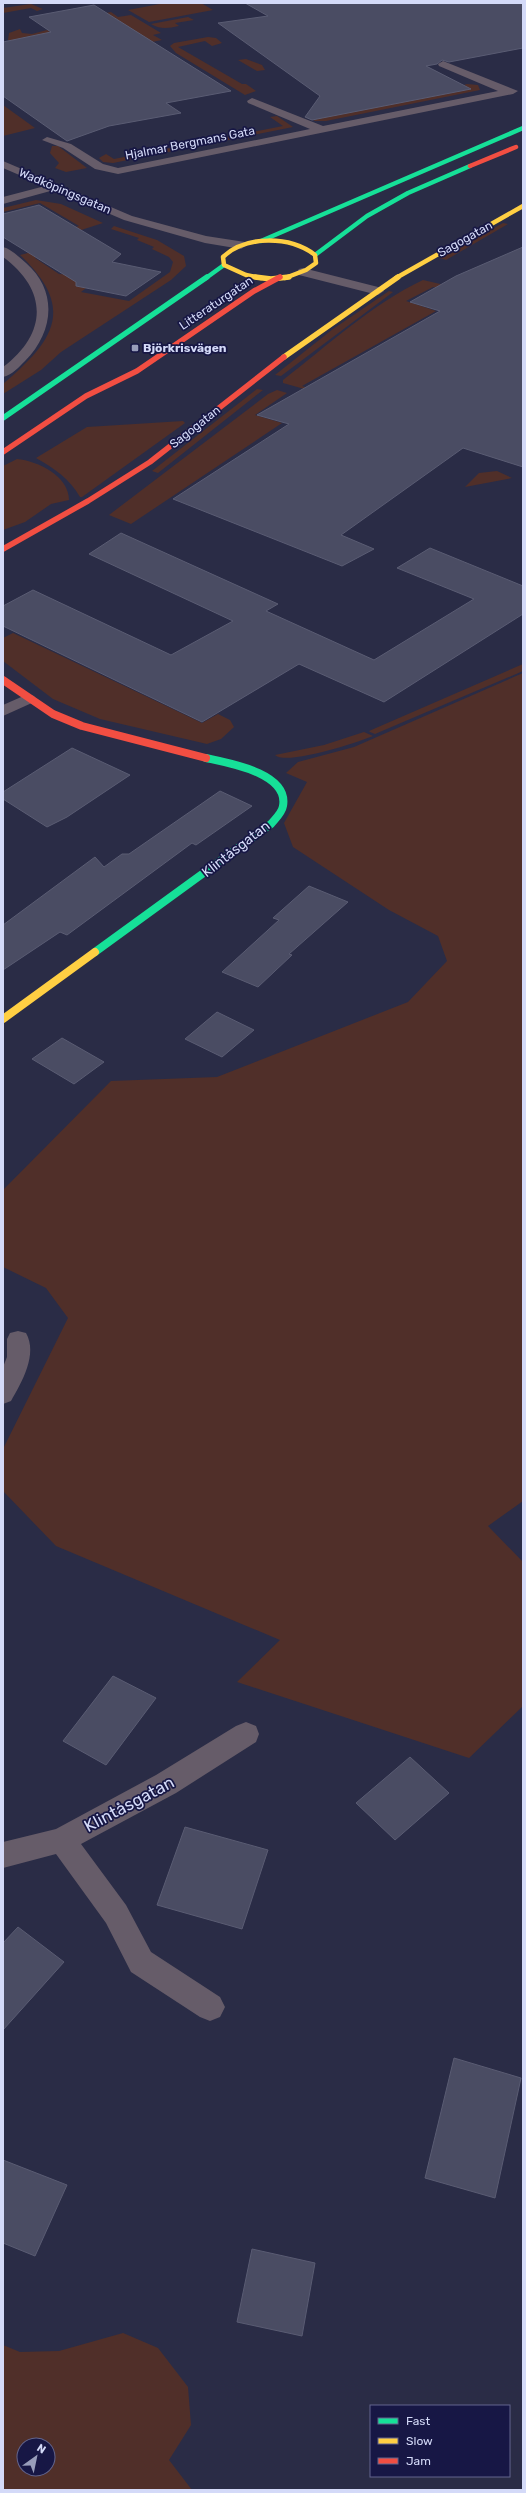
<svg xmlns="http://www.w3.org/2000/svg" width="526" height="2493" font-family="Rubik,sans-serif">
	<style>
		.green { fill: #502f29; fill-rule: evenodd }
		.building { fill: #4a4c63; stroke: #5a5c73 }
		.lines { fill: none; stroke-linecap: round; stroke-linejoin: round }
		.street { fill: #665c69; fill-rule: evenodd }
		.fast-far2 { stroke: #16e098; stroke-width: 4.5 }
		.fast-far1 { stroke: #16e098; stroke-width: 5.5 }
		.fast { stroke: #16e098; stroke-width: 8 }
		.slow-far2 { stroke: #ffcf43; stroke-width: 4.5 }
		.slow-far1 { stroke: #ffcf43; stroke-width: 5.5 }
		.slow { stroke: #ffcf43; stroke-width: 8 }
		.jam-far2 { stroke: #f24e42; stroke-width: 4.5 }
		.jam-far1 { stroke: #f24e42; stroke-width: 5.5 }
		.jam { stroke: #f24e42; stroke-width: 8 }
		.poi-dot { fill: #989dba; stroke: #171745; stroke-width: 1.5 }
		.labels { text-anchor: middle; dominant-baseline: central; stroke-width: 3.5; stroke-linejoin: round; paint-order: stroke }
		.far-street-label { font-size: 12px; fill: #d4daf8; stroke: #171745 }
		.far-poi-label { font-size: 12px; font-weight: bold; fill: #d4daf8; stroke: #171745; text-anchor: start }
		.street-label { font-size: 14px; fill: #d4daf8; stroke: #171745 }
		.near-street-label { font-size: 17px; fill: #d4daf8; stroke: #171745 }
	</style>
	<rect width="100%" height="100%" fill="#2a2c46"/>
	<g class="green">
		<path d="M165,3H201L213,10L149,22L128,10Z"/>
		<path d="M31,4L43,9L37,11L31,8L3,13V8Z"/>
		<path d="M111,12L118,17L131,15L161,33L153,35L162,40L70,58L8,40L9,33L20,29L22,33L32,34L47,30L50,32L47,33L61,41L92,16Z"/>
		<path d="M188,17L194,20L175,23L179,26C168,28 162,30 151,24Z"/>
		<path d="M208,37L216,38L222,43L212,46L205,41L178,47L242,84H246L256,91L245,95L176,53L170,46L174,43Z"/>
		<path d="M246,59L262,65L265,70L257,71L238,60Z"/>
		<path d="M467,84L478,85L480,90L326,121H315L309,117L320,118L471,89L464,85Z"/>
		<path d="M3,105L35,128L3,136Z"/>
		<path d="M277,116L293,127L113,163L103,162L99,158L106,154L114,159L283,126L270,117Z"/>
		<path d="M52,146H58L87,168L66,172L55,168L59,163L50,153Z"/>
		<path d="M36,200L61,204L103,223L53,239L35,258L59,274L100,277L81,292L129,301L170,272L173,262L169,257L152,249L154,247L137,240L139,238L111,229L114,226L157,240L184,256L186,266L171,280L61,352L41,370L3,394V384C55,340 76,308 20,255L32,252L21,241L79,226L40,203L3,212V208Z"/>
		<path d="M503,223L508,224L446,260L440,258Z"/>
		<path d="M423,280L449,286L467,295L433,287L406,301L436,311L302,386L354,403L283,383V380C327,346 372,304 423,280Z"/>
		<path d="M389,291L393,292L281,376L275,375L333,329Z"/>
		<path d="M257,389L263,390L158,473L152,471Z"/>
		<path d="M277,390L287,393L255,415L282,423L131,524L109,515L268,394Z"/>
		<path d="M183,421L185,423L82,497H80C69,478 55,469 36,458L87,427Z"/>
		<path d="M17,459C38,461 69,476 69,500L51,504L25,522L3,530V466Z"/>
		<path d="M497,471L512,478L465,487L479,473Z"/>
		<path d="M13,633L202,723L218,714L230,720L234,727L221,739L207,744L100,719L53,699L3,661V638Z"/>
		<path d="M523,664V671L375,734L370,732L369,731Z"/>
		<path d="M523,673V1501L488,1526L523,1562V1706L469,1758L237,1682L280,1640L56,1546L3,1491V1449L68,1318L46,1288L3,1267V1190L111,1081L217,1077L408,1002L447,961L438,936L389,910L293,847L284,823L307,782L286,773L298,762L354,747Z"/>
		<path d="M364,732L373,736C359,742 286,766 275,755L324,745Z"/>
		<path d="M123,2333L158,2348L188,2387L191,2425L169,2460L192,2490H3V2345L20,2352L59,2351ZM24,2445H48V2469H24Z"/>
	</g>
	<g class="building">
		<path d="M245,3H523V48L449,62L442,60L437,64L426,66L471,89L312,120L305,117L320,96L218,23L268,16Z"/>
		<path d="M94,5L231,91L166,103L181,113L109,126L67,141L3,96V42L51,32L29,17Z"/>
		<path d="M39,205L121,254L112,262L161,272L126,296L76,286V282L3,237V214Z"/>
		<path d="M523,247V467L463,448L341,535L374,549L342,566L173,499L289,424L257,415L440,311L410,302L456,276Z"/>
		<path d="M121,533L278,604L266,611L374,660L474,599L397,568L430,548L523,586V614L384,702L299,664L202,722L3,626V606L33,590L171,655L233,621L89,554Z"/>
		<path d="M72,748L130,775L67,817L47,827L3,799V792Z"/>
		<path d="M220,791L252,806L196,845L192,843L67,935L60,932L3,970V925L95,857L104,867L122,854H129Z"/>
		<path d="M309,886L348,902L289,954L292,955L258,987L222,972L279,920L273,918Z"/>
		<path d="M217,1012L254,1030L222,1057L185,1039Z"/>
		<path d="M62,1038L104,1062L74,1084L32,1059Z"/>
		<path d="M113,1676L156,1698L106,1765L63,1741Z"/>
		<path d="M410,1757L449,1793L395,1840L356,1803Z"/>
		<path d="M185,1827L268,1850L242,1929L157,1905Z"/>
		<path d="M18,1927L64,1962L3,2030V1943Z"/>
		<path d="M454,2058L521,2078L495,2198L425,2178Z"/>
		<path d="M3,2160L67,2185L35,2256L3,2243Z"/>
		<path d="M252,2249L315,2263L302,2336L237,2322Z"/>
	</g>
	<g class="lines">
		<g class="street">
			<path d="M443,61L518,91L513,94L118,174L95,169L63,148L42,140L47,137L71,144L103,164L118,168L310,129L248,103L247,101L252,98L323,126L498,91L439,66L438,64Z"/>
			<path d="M3,161L132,216L206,236L245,242L247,245L241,249L205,243L124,220L54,190L3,204V197L45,186L3,168Z"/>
			<path d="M3,247C11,249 19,257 26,263C58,291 54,332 25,361C19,367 12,375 3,377V367C48,333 48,290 3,257Z"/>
			<path d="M303,268L382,288L384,291L378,295L299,275L297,272L299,269Z"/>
			<path d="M28,694L34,696L36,699L34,702L3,716V705Z"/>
			<path d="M18,1331L26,1333C38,1354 22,1382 11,1401L3,1404V1367L7,1357V1339L10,1333Z"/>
			<path d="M246,1722L256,1726L259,1734L256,1742L176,1793L81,1844L126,1905L151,1952L220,1997L225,2007L220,2017L210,2021L200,2017L131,1972L106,1923L56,1854L3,1868V1842L56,1829L156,1775L236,1726Z"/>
		</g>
		<g class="fast-far2">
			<path d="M261,241L523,128"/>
			<path d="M315,255L367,216L408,193L470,166"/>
			<path d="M206,278L224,265"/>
		</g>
		<path class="fast-far1" d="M3,418L207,277"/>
		<path class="fast" d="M95,952L271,824C275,819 282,813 283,806C289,773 229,763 206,758"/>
		<g class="slow-far2">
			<path d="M261,278L246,275L224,265L223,257C246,235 290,236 315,255L316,263L306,270L285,278"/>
			<path d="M396,278L523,206"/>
		</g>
		<g class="slow-far1">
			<path d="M255,277L271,279L289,277"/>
			<path d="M284,357L398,277"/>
		</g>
		<path class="slow" d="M3,1019L95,952"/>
		<path class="jam-far2" d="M470,166L516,147"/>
		<g class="jam-far1">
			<path d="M3,452L86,396L137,371L254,291L280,277"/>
			<path d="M3,549L88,501L150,462L284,357"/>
		</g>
		<path class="jam" d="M3,680L53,714L82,726L206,758"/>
	</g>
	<rect class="poi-dot" x="131" y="344" width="8" height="8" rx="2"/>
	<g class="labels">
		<g class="far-street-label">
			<text transform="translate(190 143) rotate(-11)">Hjalmar Bergmans Gata</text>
			<text transform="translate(65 191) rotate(23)">Wadköpingsgatan</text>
			<text transform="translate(465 239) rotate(-29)">Sagogatan</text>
			<text transform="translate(216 303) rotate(-34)">Litteraturgatan</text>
			<text transform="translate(195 427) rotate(-38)">Sagogatan</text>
		</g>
		<g class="far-poi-label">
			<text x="143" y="348">Björkrisvägen</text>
		</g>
		<g class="street-label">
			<text transform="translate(236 849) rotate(-38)">Klintåsgatan</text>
		</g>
		<g class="near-street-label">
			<text transform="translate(129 1804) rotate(-28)">Klintåsgatan</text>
		</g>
	</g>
	<rect width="526" height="2493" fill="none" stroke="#d4daf8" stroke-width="8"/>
	<rect x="370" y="2405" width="140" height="72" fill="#171745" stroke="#63658d"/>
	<rect x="378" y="2418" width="20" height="6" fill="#16e098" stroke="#63658d"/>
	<text x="406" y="2425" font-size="12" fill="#d4daf8">Fast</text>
	<rect x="378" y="2438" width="20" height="6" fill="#ffcf43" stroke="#63658d"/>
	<text x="406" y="2445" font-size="12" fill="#d4daf8">Slow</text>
	<rect x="378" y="2458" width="20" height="6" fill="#f24e42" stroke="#63658d"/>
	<text x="406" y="2465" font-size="12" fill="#d4daf8">Jam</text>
	<g transform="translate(36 2457) rotate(33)"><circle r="19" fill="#171745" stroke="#63658d"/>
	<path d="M0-3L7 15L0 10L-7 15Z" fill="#989dba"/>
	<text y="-6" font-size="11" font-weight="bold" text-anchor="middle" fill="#d4daf8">N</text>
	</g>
</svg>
